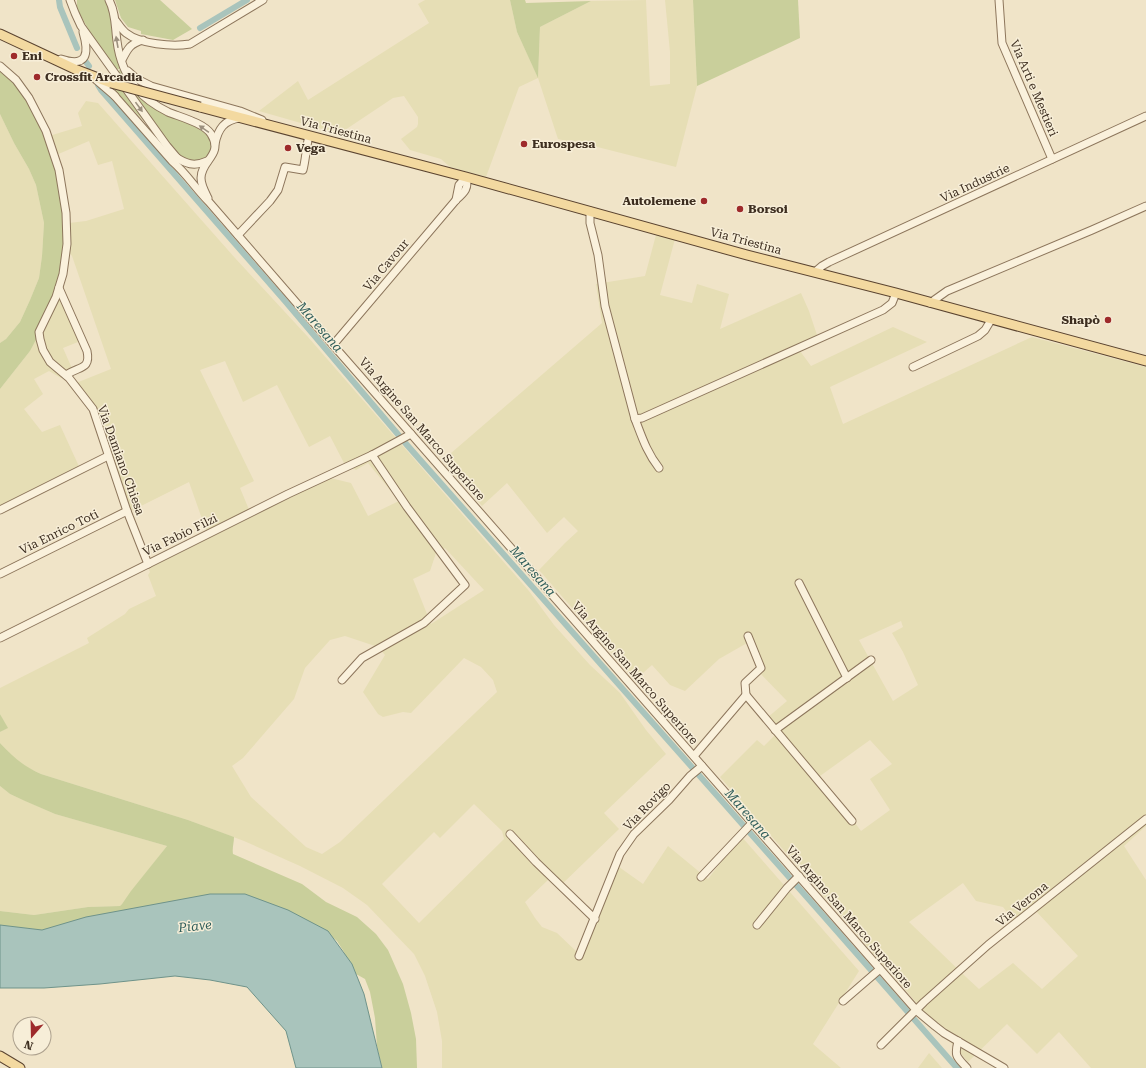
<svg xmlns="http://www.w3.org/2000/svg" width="1146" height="1068" font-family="'Roboto Serif',serif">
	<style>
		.farmland { fill: #e6deb5; fill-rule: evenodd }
		.green { fill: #c9cf9b }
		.water { fill: #a9c4bc; stroke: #6f938a }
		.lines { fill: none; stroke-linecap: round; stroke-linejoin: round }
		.canal { stroke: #a9c4bc; stroke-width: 6 }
		.minor-casing { stroke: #8d765c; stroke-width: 9 }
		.major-casing { stroke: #5b4430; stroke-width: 11 }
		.minor { stroke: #faf1dc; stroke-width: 7 }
		.major { stroke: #f3d9a0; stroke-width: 9 }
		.major-bridge-casing { stroke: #5b4430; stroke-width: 11; stroke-linecap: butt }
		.major-bridge { stroke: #f3d9a0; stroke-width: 9 }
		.oneway { fill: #9c907e }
		.poi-dot { fill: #9e2a2b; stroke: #f7eed8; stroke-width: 1.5 }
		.labels { text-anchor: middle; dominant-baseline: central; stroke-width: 3; stroke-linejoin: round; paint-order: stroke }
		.poi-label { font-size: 12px; font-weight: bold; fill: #3d2e20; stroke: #f7eed8; text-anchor: start }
		.street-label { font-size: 12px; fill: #3d2e20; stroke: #f7eed8 }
		.water-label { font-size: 13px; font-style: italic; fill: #2f5d5a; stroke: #f7eed8 }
	</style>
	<rect width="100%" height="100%" fill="#f0e4c8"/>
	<g class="farmland">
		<path d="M425,0H510L517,32L538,77L540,27L591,1L646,0L650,86L670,84V52L665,0H693L697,86L676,167L570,140V142L558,139L538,78L519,87L486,177L450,167L441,159L410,150L401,139L417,127L418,124V117L404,96L393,98L339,134L259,111L298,81L308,100L429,23L418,4Z"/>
		<path d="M86,101L98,103L235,258L308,337L529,591L554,625L590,665L620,693L646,730L666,754L604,813L619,829L558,888L549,879L525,902L535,918L542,927L557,933L578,953L619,867L643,884L668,846L708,879L741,836L859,971L813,1044L841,1068H442V1041L437,1012L425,976L414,954L367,905L343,888L300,866L244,841L188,820L41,774L28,768L15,759L0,743V732L7,728L0,714V688L89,643L87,638L125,614L129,609L156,596L148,575L150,572L146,563L207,533L189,482L125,514L96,424L99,412L76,383L111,369L72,256L68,251L69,223L86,221L124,209L112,161L98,165L89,141L56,155L49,136L82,126L78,113ZM225,361L243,402L277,385L309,447L330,436L344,463L356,470L368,463L399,501L368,516L351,483L322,476L250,512L240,488L254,481L200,370ZM445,548L484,590L431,624L413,579L430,571L436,553ZM345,636L378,647L385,655L363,692L378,714L383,717L403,712L411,713L464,658L481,667L493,680L497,692L340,842L322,854L306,847L251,797L232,766L243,758L294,699L305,668L330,640ZM474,804L502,831L504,839L419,923L382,884L434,832L440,838Z"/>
		<path d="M0,114L14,143L29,169L36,185L44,223L42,256L39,278L30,300L20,322L6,339L0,343Z"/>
		<path d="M656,235L675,239L660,295L692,303L697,284L729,294L720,329L801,293L809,311L817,335L797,347L811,366L893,327L927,342L830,387L843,424L1032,337L1146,367V826L1124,846L1146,880V1068H1091L1059,1032L1037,1054L1007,1024L968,1062L720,777L757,740L764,746L779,731L767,718L787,701L758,671L747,643L719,659L685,691L670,685L652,665L635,680L539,570L565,543L578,531L564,517L547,533L507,483L482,506L443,460L602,323L596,284L645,276ZM901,621L903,627L892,633L903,652L918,685L893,701L859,640ZM870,740L892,764L870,779L890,810L861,831L820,776ZM963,883L976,901L1003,907L1015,922L1034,909L1078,956L1042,989L1013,963L979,989L966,977L909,922Z"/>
		<path d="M60,287L83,340L63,348L74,373L61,378L49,371L34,379L43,394L24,409L42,432L60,425L82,473L0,513V389L30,351Z"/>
		<path d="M0,786L10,794L55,814L167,846L122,904L120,906L88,907L34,915L0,911Z"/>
		<path d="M929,1053L942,1068H918Z"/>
	</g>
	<g class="green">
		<path d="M77,0H106L110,7L113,42L121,68L116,70L90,32L78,11L77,7Z"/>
		<path d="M115,0H160L192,29L173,40L141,34V31L128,27L121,18Z"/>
		<path d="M510,0H525L526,3L591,1L540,27L538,78L517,32Z"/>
		<path d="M693,0H798L800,38L697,86Z"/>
		<path d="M0,68L26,91L61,173L68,247L50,313L30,351L0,389V343L6,339L20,322L30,300L39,278L42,256L44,223L36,185L29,169L14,143L0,114Z"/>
		<path d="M122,69L137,93L205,130L212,142L211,148L209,155L201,161L193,162L181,157L171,147L143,107L142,104L118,71Z"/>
		<path d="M111,88L122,91L124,93L148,125Z"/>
		<path d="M0,714L8,728L0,732Z"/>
		<path d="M0,743C13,757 23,766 41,774L188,820L234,837C234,843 232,848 233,854L302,884L326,902L357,917L376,934L388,950L403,984L411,1013L416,1039L417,1068H382L377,1046L375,1018L370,992L365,979L356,974L348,965L344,952L337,941L325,931L59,936L0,929V911L34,915L88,907L120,906L122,904L131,891L167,846L55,814L25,801L10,794L0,786Z"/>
	</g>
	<path class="water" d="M210,894H245L288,910L328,931L352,964L364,994L382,1068H296L286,1031L247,987L210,980L175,976L100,984L44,988H0V925L42,930L86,917Z"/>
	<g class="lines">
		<g class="canal">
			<path d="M59,0L60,7L77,48"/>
			<path d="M200,28L247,0"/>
			<path d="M86,62L89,66"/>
			<path d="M98,85L101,90L285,301L407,445L820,912L957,1068"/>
		</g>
		<defs>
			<g id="minor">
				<path d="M70,0L75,13L81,26L167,146L178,159"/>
				<path d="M109,0C116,13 115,28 117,41C119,58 126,76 137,89C145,99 156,106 168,112C180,117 204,123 211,134C224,155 201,160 201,178C201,185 205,192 208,198"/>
				<path d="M999,0L1002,43L1052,159"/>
				<path d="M116,21C119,25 122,30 126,33C140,44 172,47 190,44L263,0"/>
				<path d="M61,59C88,68 89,53 83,32"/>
				<path d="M122,60C128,48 130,44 143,40"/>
				<path d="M0,66L16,80L29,98L46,131L59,170L66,213L67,244L63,274L56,297L39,332L40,339L43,350L50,362L69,378L93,409L127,511L148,564"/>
				<path d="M128,71L137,79L151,86L240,111L262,120"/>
				<path d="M94,78L115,96"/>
				<path d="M113,94L172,161C186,173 196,189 209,202L333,345L917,1011L935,1026L944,1033L1004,1068"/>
				<path d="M215,144C218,129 224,120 240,118"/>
				<path d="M174,156C186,164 194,167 207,161"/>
				<path d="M456,200L459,185L466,177"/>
				<path d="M590,211V223L598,255L605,306L635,419L642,418L883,310L892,303L896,293"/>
				<path d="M238,235L270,201L278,190L285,167L303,170C306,158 306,147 309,136"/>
				<path d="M815,272L822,266L829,262L1146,116"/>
				<path d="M59,288L87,351C91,370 79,366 66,375"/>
				<path d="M930,303L947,291L1092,230L1146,206"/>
				<path d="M333,345L456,200C465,192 469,188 466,177"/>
				<path d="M913,367L978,336L985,330L991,320"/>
				<path d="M635,419C642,437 647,453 659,468"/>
				<path d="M0,510L108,456"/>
				<path d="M0,574L127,511"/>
				<path d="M799,583L847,678"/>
				<path d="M0,638L288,494L372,455L411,434"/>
				<path d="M342,680L362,658L424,623L465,585L407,507L372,455"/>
				<path d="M746,695L745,683L761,668L748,636"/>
				<path d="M775,730L871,660"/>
				<path d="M694,756L746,695L852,821"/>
				<path d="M510,834L536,862L595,919"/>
				<path d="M701,877L752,823"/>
				<path d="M757,925L787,888L799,876"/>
				<path d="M579,956L620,854L634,834L669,800L690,776L702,766"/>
				<path d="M843,1001L880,969"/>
				<path d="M958,1041C954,1057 957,1057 967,1068"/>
				<path d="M881,1045L924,1002L988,945L1146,819"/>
			</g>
			<g id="major">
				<path d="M0,34L77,70L111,83"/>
				<path d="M200,107L466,177L747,255L896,293L1146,361"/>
				<path d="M0,1056L20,1068"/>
			</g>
		</defs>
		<use href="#minor" class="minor-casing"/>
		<use href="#major" class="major-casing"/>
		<use href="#minor" class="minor"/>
		<use href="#major" class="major"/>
		<defs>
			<path id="major-bridge" d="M111,83L200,107"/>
		</defs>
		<use href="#major-bridge" class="major-bridge-casing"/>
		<use href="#major-bridge" class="major-bridge"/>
	</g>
	<defs><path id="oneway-solid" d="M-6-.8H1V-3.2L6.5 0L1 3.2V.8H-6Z"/></defs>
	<g class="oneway">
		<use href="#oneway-solid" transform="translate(117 42) rotate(-100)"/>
		<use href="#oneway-solid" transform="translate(139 107) rotate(54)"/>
		<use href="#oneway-solid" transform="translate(204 129) rotate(-145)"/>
	</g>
	<g class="poi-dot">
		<circle cx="14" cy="56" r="4"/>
		<circle cx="37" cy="77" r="4"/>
		<circle cx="524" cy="144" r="4"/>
		<circle cx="288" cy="148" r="4"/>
		<circle cx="704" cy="201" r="4"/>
		<circle cx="740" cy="209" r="4"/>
		<circle cx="1108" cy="320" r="4"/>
	</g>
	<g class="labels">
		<g class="poi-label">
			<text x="22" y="56">Eni</text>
			<text x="45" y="77">Crossfit Arcadia</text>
			<text x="532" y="144">Eurospesa</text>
			<text x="296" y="148">Vega</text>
			<text x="696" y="201" text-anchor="end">Autolemene</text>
			<text x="748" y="209">Borsoi</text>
			<text x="1100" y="320" text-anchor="end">Shapò</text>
		</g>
		<g class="street-label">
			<text transform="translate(1034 88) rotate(67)">Via Arti e Mestieri</text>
			<text transform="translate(336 130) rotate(15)">Via Triestina</text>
			<text transform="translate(975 183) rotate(-25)">Via Industrie</text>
			<text transform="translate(746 241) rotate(15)">Via Triestina</text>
			<text transform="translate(386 265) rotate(-50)">Via Cavour</text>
			<text transform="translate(422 429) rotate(49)">Via Argine San Marco Superiore</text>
			<text transform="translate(121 460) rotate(70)">Via Damiano Chiesa</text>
			<text transform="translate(59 532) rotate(-26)">Via Enrico Toti</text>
			<text transform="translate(180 535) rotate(-26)">Via Fabio Filzi</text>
			<text transform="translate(635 673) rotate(49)">Via Argine San Marco Superiore</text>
			<text transform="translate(647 806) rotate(-46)">Via Rovigo</text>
			<text transform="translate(1022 904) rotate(-39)">Via Verona</text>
			<text transform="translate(849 917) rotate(49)">Via Argine San Marco Superiore</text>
		</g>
		<g class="water-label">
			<text transform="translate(320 327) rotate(49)">Maresana</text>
			<text transform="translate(533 571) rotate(49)">Maresana</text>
			<text transform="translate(748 814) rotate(49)">Maresana</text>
			<text transform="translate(195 926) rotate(-6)">Piave</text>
		</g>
	</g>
	<g transform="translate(32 1036) rotate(200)"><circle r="19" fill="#f7eed8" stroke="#ada18e"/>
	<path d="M0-3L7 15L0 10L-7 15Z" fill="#9e2a2b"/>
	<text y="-6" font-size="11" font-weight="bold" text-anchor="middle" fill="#3d2e20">N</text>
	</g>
</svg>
